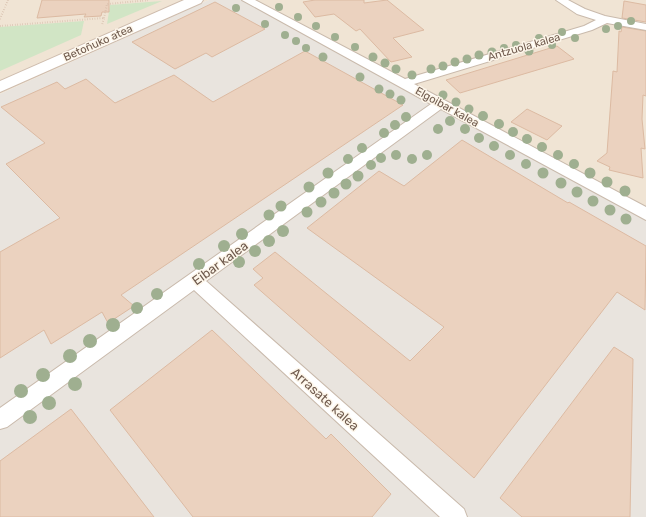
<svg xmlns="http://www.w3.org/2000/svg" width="646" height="517" font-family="Rubik,sans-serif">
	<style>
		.residential { fill: #f0e4d4 }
		.industrial { fill: #e9e4de }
		.green { fill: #d1e5c5 }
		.building { fill: #ebd2bf; stroke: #dcbaa2 }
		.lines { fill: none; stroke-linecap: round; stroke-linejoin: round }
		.street-casing { stroke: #c9baac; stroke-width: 2 }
		.secondary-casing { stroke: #cebcad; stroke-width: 2 }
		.path { stroke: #d0b6a3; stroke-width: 2; stroke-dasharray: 0.5 2; stroke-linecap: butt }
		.street { fill: #fff; fill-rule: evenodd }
		.secondary { fill: #fff; fill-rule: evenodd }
		.tree { fill: #9faf90 }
		.labels { text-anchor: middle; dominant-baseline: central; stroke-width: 3; stroke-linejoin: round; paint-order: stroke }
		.far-street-label { font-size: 11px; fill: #6f5a4d; stroke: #fdf6ea }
		.street-label { font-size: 13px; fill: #6f5a4d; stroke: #fdf6ea }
	</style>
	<rect width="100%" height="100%" fill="#f9f2e5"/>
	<g class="residential">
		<path d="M0,0H209L0,94Z"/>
		<path d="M249,0H646V214Z"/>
	</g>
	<path class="industrial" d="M209,0H249L646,214V517H0V94Z"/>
	<g class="green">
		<path d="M162,1L107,24L110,5Z"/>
		<path d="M84,21L81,35L0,71V27Z"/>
	</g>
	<g class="building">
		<path d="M42,0H109V12H102L101,16L84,17L86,14L37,18Z"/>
		<path d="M315,0H364V3L387,0L424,30L393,38L412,57L391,62L360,29L356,31L334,14L315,17L303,2Z"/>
		<path d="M624,1L646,5V22L622,18Z"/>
		<path d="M215,2L265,29L212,57L206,53L175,69L132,42Z"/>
		<path d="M622,27L646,31V96L643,95L642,119L645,149L641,148L643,178L609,170L610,167L597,161L607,153L613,71L617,72L619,31L621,32Z"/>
		<path d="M557,46L574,59L460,93L446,80Z"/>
		<path d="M305,51L403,105L121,295L134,306L108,323L102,312L51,344L44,330L0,358V252L60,218L6,164L45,143L1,107L57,82L65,89L86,79L115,103L174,75L213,102Z"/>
		<path d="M527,109L562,126L547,140L511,122Z"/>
		<path d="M462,140L568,203L569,202L646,246L645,310L617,292L474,478L254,285L263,278L253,269L275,252L410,361L444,327L307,228L379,171L404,186Z"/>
		<path d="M212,330L326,439L331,434L391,494L372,517H193L110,410Z"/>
		<path d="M614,347L633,359L630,517H522L500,498Z"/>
		<path d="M71,409L154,517H0V461Z"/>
	</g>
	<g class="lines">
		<defs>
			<path id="street" d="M242,0H255L405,79L584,26L596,20L577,14L556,0H568L585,9L605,16L646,24V30L607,23L592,30L414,84L646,207V220L441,109L206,281L464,509L467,517H440L194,290L7,427L0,429V408L431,104Z"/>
			<path id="secondary" d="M184,0H203L201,3L0,92V81Z"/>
		</defs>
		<use href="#street" class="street-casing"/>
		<use href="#secondary" class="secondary-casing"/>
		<g class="path">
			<path d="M104,18L107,4L150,0"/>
			<path d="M0,19L8,0"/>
			<path d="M0,26L104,18L102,25"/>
		</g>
		<use href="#street" class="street"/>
		<use href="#secondary" class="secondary"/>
	</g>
	<g class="tree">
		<circle cx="279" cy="7" r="4"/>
		<circle cx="236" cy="8" r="4"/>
		<circle cx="298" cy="17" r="4"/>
		<circle cx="631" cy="21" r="4"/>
		<circle cx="265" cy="24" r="4"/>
		<circle cx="316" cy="26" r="4"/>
		<circle cx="618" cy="26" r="4"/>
		<circle cx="606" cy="29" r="4"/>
		<circle cx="562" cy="32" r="4"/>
		<circle cx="285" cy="35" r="4"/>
		<circle cx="335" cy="37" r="4"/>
		<circle cx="539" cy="38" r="4"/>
		<circle cx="575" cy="38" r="4"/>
		<circle cx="296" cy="41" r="4"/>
		<circle cx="516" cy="45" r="4"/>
		<circle cx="552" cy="45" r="4"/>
		<circle cx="355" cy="47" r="4"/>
		<circle cx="306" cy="48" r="4"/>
		<circle cx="504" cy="48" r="4"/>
		<circle cx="529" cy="51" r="4.5"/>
		<circle cx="492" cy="52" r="4.5"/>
		<circle cx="479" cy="55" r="4.5"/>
		<circle cx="323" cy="57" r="4.5"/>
		<circle cx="373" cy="57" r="4.5"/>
		<circle cx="467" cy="59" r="4.5"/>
		<circle cx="455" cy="62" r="4.5"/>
		<circle cx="385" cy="63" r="4.5"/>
		<circle cx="443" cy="66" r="4.5"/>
		<circle cx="396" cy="69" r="4.5"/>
		<circle cx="431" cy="69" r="4.5"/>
		<circle cx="412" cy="75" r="4.5"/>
		<circle cx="360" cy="77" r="4.5"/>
		<circle cx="379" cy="89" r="4.5"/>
		<circle cx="390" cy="94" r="4.5"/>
		<circle cx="443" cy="95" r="4.5"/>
		<circle cx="401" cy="100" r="4.5"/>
		<circle cx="456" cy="102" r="4.5"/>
		<circle cx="469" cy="109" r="4.5"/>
		<circle cx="483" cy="116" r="5"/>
		<circle cx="406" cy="117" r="5"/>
		<circle cx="450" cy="121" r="5"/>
		<circle cx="499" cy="124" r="5"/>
		<circle cx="395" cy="125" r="5"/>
		<circle cx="438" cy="129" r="5"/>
		<circle cx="465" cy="129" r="5"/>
		<circle cx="513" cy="132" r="5"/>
		<circle cx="384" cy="133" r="5"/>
		<circle cx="479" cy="138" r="5"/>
		<circle cx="527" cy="139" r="5"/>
		<circle cx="494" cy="146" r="5"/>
		<circle cx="542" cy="147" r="5"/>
		<circle cx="362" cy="148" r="5"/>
		<circle cx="396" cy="155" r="5"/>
		<circle cx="427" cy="155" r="5"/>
		<circle cx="510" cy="155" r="5"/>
		<circle cx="558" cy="155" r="5"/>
		<circle cx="381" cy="158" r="5"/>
		<circle cx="348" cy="159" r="5"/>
		<circle cx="412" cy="159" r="5"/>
		<circle cx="526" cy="164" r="5"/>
		<circle cx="574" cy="164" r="5"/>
		<circle cx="371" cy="165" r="5"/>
		<circle cx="328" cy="173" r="5.5"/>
		<circle cx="543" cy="173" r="5.5"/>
		<circle cx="590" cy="173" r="5.5"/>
		<circle cx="358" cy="176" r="5.5"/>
		<circle cx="607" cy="182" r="5.5"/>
		<circle cx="561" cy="183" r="5.5"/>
		<circle cx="346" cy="184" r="5.5"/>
		<circle cx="309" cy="187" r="5.5"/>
		<circle cx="625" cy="191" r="5.5"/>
		<circle cx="577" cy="192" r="5.5"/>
		<circle cx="334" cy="193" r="5.5"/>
		<circle cx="593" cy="201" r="5.5"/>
		<circle cx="321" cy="202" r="5.5"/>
		<circle cx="281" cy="206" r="5.5"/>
		<circle cx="610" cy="210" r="5.5"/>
		<circle cx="307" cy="212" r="5.5"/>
		<circle cx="269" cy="215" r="5.5"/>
		<circle cx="626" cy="219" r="5.5"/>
		<circle cx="283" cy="231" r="6"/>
		<circle cx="242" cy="234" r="6"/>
		<circle cx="269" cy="241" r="6"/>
		<circle cx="224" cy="246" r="6"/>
		<circle cx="255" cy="251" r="6"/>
		<circle cx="239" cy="262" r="6"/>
		<circle cx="199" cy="264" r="6"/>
		<circle cx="157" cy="294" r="6"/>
		<circle cx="137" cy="308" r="6"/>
		<circle cx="113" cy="325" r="7"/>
		<circle cx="90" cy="341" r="7"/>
		<circle cx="70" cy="356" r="7"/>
		<circle cx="43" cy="375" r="7"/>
		<circle cx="75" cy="384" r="7"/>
		<circle cx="21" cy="391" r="7"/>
		<circle cx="49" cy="403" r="7"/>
		<circle cx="30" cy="417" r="7"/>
	</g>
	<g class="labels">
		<g class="far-street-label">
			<text transform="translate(98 43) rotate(-24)">Betoñuko atea</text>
			<text transform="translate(524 47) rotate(-16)">Antzuola kalea</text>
			<text transform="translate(447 107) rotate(29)">Elgoibar kalea</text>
		</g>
		<g class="street-label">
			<text transform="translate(220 263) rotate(-36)">Eibar kalea</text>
			<text transform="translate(325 399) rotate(42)">Arrasate kalea</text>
		</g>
	</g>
</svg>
